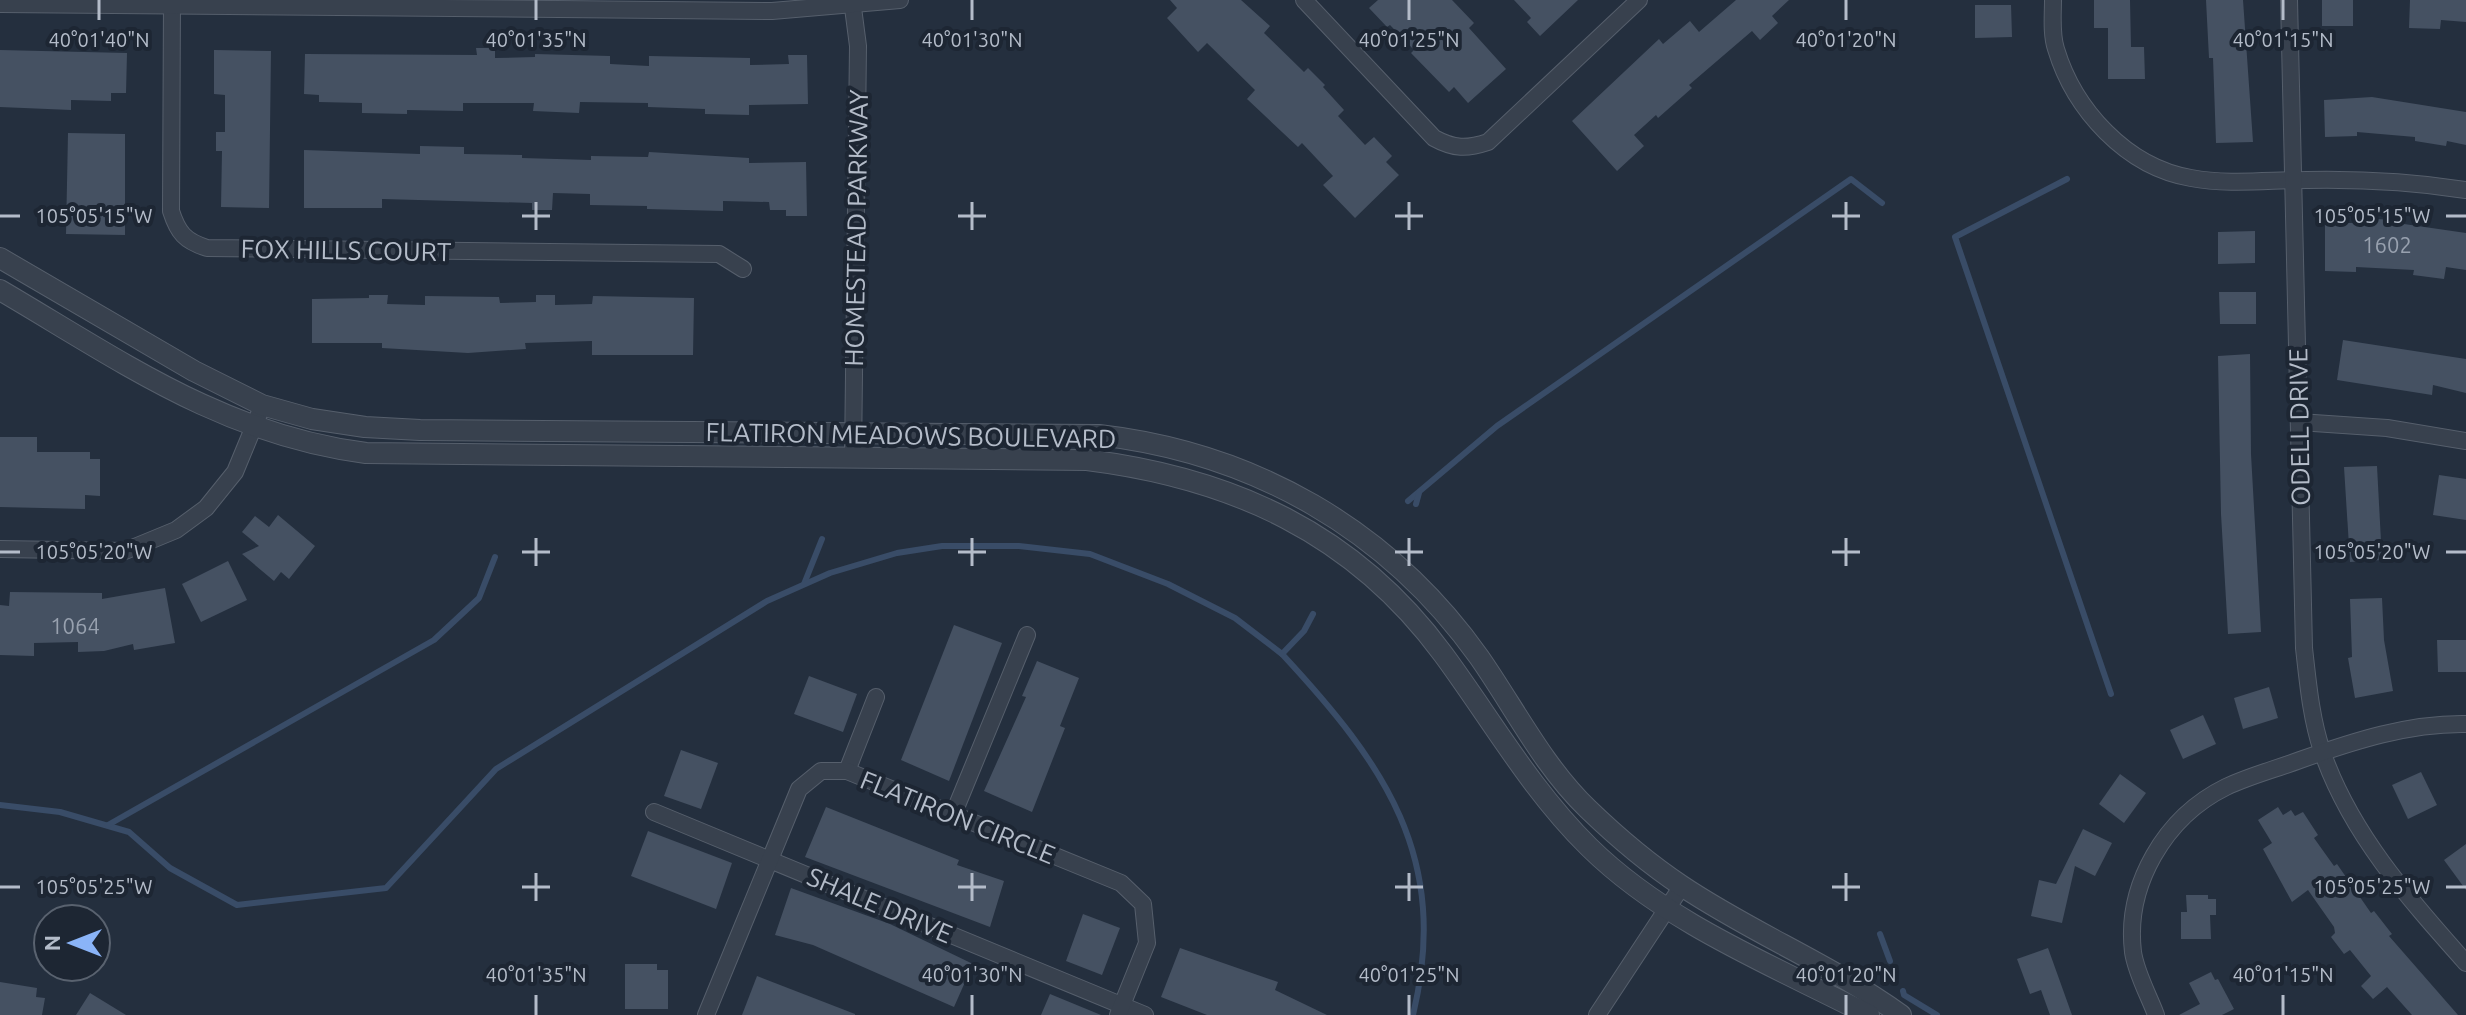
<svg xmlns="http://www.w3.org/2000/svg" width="2466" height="1015" font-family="Ubuntu,sans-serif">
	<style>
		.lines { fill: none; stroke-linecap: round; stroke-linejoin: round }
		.stream { stroke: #394c67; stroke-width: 6 }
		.building { fill: #455162 }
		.minor-casing { stroke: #565f6c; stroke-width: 18 }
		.tertiary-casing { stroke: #565f6c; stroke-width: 22 }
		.minor { stroke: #38414e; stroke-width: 16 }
		.tertiary { stroke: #38414e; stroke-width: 20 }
		.ticks { fill: none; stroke: #b4bcc9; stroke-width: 3 }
		.labels { text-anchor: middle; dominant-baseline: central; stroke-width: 8; stroke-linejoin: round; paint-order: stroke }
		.number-label { font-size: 22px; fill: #98a1af }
		.street-label { font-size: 26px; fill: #b4bcc9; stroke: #1d2633 }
		.ticks-label { font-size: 20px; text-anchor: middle; fill: #b4bcc9; stroke: #1d2633; stroke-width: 8; stroke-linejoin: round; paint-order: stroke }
	</style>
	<rect width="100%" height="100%" fill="#242f3e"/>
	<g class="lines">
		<g class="stream">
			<path d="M2067,179L1955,237L2111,694"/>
			<path d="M1408,501L1497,426L1851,179L1882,203"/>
			<path d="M1416,504L1419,493"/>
			<path d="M804,584L822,539"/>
			<path d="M1282,654C1384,764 1451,857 1413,1015"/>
			<path d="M0,805L60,812L129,832L170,868L237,905L386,888L496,769L767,601L830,573L897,553L942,546H1019L1090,554L1168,584L1235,618L1282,654L1304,631L1313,614"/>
			<path d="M108,825L434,640L479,598L495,557"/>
			<path d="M1880,934L1890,961"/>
			<path d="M1903,991L1904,995L1937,1015"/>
		</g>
	</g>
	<g class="building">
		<path d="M1170,0H1241L1270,26L1264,33L1304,72L1308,68L1325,85L1323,87L1344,110L1338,116L1365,145L1374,137L1392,156L1386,162L1399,175L1355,218L1323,185L1333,176L1302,143L1298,147L1247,99L1255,90L1207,43L1198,52L1167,18L1177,8Z"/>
		<path d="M1378,0H1452L1474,23L1469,28L1506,69L1468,103L1454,87L1449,92L1411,53L1414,50L1390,25L1387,27L1369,8Z"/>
		<path d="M1514,0H1578L1540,36L1527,22L1531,18Z"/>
		<path d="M1736,0H1789L1772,16L1778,23L1760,40L1752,31L1689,85L1692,88L1658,118L1656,115L1634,135L1644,146L1617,171L1572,121L1659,39L1663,44L1690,21L1699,32Z"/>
		<path d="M2094,0H2130L2131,47H2144L2145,79H2108V28H2094Z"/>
		<path d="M2206,0H2243L2253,142L2216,143L2213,58H2209Z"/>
		<rect x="2322" y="0" width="31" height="26"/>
		<path d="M2410,0H2466V22L2441,20L2440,29L2409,28Z"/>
		<path d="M1975,5H2011L2012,37L1975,38Z"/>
		<path d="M476,48H495V58L535,57V54L610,56V64L649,66V56L750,58V65L789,64L788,55H807L808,104L749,105V115L705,114V109L648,107V103L580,102L579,113L533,111L534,103H463V111L407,110V114L362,113V103L319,102V95L304,94L305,54L477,55Z"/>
		<path d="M0,50L127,53L126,93H111V101L71,100V110L0,107Z"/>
		<path d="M214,50L271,51L269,208L221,207L222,151H216V132H225V95L214,94Z"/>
		<path d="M2372,97L2466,112V145L2447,141L2446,146L2415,141V137L2357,132V136L2325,137L2324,100Z"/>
		<path d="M68,133L125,134V235L66,234Z"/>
		<path d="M420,146L464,147V154L522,155V158L591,160V156L648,157L649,152L749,158V163L806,162L807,216H786V210H770L769,202L723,201V211L647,209V206L590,205V194L553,193L552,210H532V203L382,199V208H304V150L420,154Z"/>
		<path d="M2372,219L2404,220V224L2466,233V270L2446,267L2444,279L2413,275L2414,270L2356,267V272L2325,271V223H2372Z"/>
		<path d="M2255,231V263L2218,264V232Z"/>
		<path d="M2219,292H2256V324H2220Z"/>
		<path d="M369,295H388L387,304L425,305V296L499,297L500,303L536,302V295H555V305L592,304L593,296L694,298L693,355H592V341L525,343L526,349L468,353L382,348V343H312V299L369,298Z"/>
		<path d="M2343,340L2466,359V393L2433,385L2432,395L2337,380Z"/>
		<path d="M2250,354L2251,454L2261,632L2228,634L2221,514L2218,356Z"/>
		<path d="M0,437H37V452H90V459H100V496L85,495V509L0,507Z"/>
		<path d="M2377,466L2382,560L2350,562L2344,467Z"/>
		<path d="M2439,475L2466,479V520L2433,515Z"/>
		<path d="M278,515L315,546L289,579L281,572L274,581L242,554L259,546L242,532L255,516L269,527Z"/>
		<path d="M228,561L247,600L201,622L182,584Z"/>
		<path d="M165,588L175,643L134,650L133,644L104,651L78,652V642L34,643V656L0,655V605L9,606L10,592L102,593V599Z"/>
		<path d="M2382,598L2384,640L2393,691L2355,698L2348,658L2352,657L2350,599Z"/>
		<path d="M954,625L1002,643L949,781L901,760Z"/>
		<path d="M2437,640H2466V672H2438Z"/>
		<path d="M1037,661L1079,678L1060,726L1065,728L1032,812L984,791L1026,697L1022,696Z"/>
		<path d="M809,676L857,694L843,732L794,714Z"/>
		<path d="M2269,687L2278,718L2243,729L2234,698Z"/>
		<path d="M2203,715L2216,744L2183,759L2170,730Z"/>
		<path d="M681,750L718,763L701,809L664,796Z"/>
		<path d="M2421,772L2437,805L2408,819L2392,785Z"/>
		<path d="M2120,774L2146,793L2124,823L2099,804Z"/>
		<path d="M826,807L959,860L957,865L1004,881L990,927L805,857Z"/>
		<path d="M2278,807L2283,815L2291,810L2295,816L2303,812L2318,835L2314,838L2334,866L2337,864L2371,913L2374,911L2392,934L2389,936L2458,1015H2412L2387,987L2373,999L2361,986L2371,976L2350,950L2344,954L2331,937L2335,933L2334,927L2308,890L2292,902L2263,849L2272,843L2258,820Z"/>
		<path d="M2083,829L2112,843L2095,876L2075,866L2062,923L2031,916L2039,880L2056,884Z"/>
		<path d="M648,831L732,863L716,909L631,876Z"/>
		<path d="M2466,844V890L2444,860Z"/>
		<path d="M791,888L890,924L973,964L954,1007L813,945L775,935Z"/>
		<path d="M2186,895H2208V899H2216V915H2210L2211,939H2181V912H2187Z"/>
		<path d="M1083,914L1120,928L1102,975L1066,961Z"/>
		<path d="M1180,948L1278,982L1275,990L1327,1015H1207L1161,997Z"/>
		<path d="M2048,948L2072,1015H2050L2041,990L2030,994L2017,959Z"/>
		<path d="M625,964H657V970H668V1009H625Z"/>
		<path d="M2211,972L2215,980L2218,979L2234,1009L2222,1015H2179L2200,1004L2189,983Z"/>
		<path d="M757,976L855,1014V1015H742Z"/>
		<path d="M0,982L37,988L36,997L45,998L42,1015H0Z"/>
		<path d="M90,993L126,1015H76Z"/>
		<path d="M1050,994L1101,1015H1041Z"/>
	</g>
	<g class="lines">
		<defs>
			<g id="minor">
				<path d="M172,0L171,211C178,233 185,241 207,248L719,254L743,269"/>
				<path d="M852,0L858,46L853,457"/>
				<path d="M1304,0L1434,138C1454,149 1467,149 1488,142L1639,0"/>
				<path d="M2053,0C2053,15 2051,34 2056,49C2074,109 2126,167 2191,178C2228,185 2269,180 2307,180C2360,179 2414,182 2466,190"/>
				<path d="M2289,0L2304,648C2308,683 2311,718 2322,751C2350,833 2409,899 2466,963"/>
				<path d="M0,4L772,11L900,0"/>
				<path d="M2299,422L2387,428L2466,441"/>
				<path d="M0,549L125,551L176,530L206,508L235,472L259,414"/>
				<path d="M847,771L876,697"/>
				<path d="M654,812L1145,1015"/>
				<path d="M953,815L1027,635"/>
				<path d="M706,1015L799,789L821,771H847L1121,883L1143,904L1147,943L1118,1015"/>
				<path d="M1597,1015L1682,886"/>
				<path d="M2156,1015C2149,996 2136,973 2133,952C2125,885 2165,817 2226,787C2249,776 2276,769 2300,760C2354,741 2409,723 2466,724"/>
			</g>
			<g id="tertiary">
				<path d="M0,258L194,371L262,405L312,419L365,427L420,430L1099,435C1254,453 1388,529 1479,657C1514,707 1543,766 1588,809C1616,836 1649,864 1682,886C1752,933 1832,965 1901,1015"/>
				<path d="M0,290C121,361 224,435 366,453L1087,460C1232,478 1354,533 1443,654C1491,719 1531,790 1589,847C1666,923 1774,966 1869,1015"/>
			</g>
		</defs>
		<use href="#minor" class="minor-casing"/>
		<use href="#tertiary" class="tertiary-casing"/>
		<use href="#minor" class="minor"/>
		<use href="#tertiary" class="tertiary"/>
	</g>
	<path class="ticks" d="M99,0V20M536,0V20M972,0V20M1409,0V20M1846,0V20M2283,0V20M536,202V230M972,202V230M1409,202V230M1846,202V230M0,216H20M522,216H550M958,216H986M1395,216H1423M1832,216H1860M2446,216H2466M536,538V566M972,538V566M1409,538V566M1846,538V566M0,552H20M522,552H550M958,552H986M1395,552H1423M1832,552H1860M2446,552H2466M536,873V901M972,873V901M1409,873V901M1846,873V901M0,887H20M522,887H550M958,887H986M1395,887H1423M1832,887H1860M2446,887H2466M536,995V1015M972,995V1015M1409,995V1015M1846,995V1015M2283,995V1015"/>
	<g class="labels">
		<g class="number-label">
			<text x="2387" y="244">1602</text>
			<text x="75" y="625">1064</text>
		</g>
		<g class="street-label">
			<text transform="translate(856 228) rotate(-89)">HOMESTEAD PARKWAY</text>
			<text transform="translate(346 250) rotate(1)">FOX HILLS COURT</text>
			<text transform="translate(2299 427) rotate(-91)">ODELL DRIVE</text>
			<text transform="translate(911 435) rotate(1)">FLATIRON MEADOWS BOULEVARD</text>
			<text transform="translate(958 817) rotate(22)">FLATIRON CIRCLE</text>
			<text transform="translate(880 905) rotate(23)">SHALE DRIVE</text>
		</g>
	</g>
	<g class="ticks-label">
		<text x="99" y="47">40°01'40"N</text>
		<text x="536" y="47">40°01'35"N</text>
		<text x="972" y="47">40°01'30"N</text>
		<text x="1409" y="47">40°01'25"N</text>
		<text x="1846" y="47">40°01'20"N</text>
		<text x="2283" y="47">40°01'15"N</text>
		<text x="2372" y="223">105°05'15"W</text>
		<text x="94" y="223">105°05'15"W</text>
		<text x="2372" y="559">105°05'20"W</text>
		<text x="94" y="559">105°05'20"W</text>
		<text x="2372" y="894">105°05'25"W</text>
		<text x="94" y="894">105°05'25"W</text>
		<text x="536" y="982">40°01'35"N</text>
		<text x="972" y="982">40°01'30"N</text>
		<text x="1409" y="982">40°01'25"N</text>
		<text x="1846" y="982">40°01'20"N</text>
		<text x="2283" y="982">40°01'15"N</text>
	</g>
	<g transform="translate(72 943) rotate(270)"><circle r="38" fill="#1d2633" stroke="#59626f" stroke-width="2"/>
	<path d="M0-6L14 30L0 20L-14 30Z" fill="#8ab4f8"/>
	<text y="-12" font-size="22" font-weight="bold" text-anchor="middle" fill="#b4bcc9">N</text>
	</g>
</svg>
